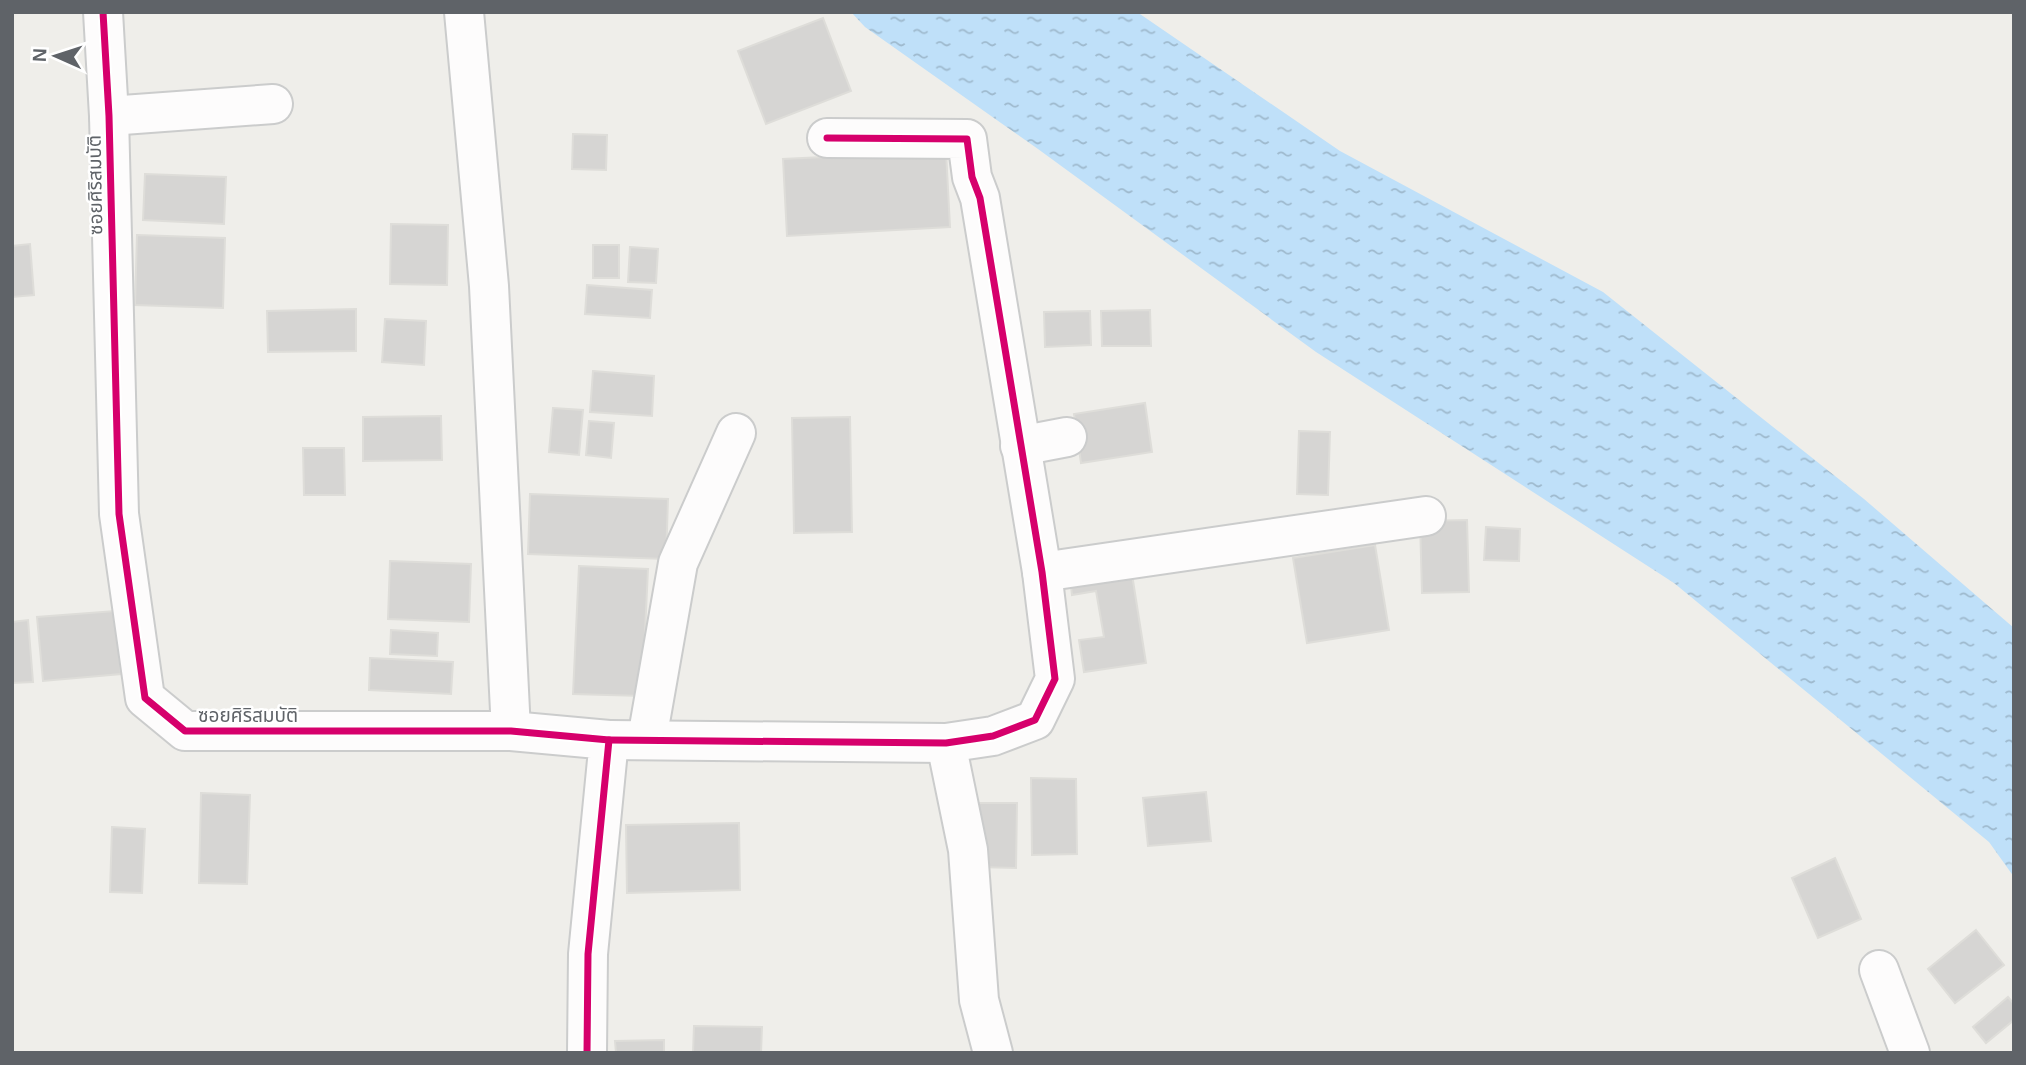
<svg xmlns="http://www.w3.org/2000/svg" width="2026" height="1065" font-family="Helvetica,'Noto Sans Thai',sans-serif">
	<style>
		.water { fill: url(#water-ripples) }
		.building { fill: #d6d5d3; stroke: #deddd9; stroke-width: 2 }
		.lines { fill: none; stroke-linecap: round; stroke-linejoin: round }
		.minor-casing { stroke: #cbcccc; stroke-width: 42 }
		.minor { stroke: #fdfcfc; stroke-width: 38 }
		.cycleway-casing { stroke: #fff; stroke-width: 11 }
		.cycleway { stroke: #d6006c; stroke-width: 7 }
		.labels { text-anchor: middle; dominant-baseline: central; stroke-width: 5; stroke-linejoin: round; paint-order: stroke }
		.street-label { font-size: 19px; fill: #5f6368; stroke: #fff }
	</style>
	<defs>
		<pattern id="water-ripples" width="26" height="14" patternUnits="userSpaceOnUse" patternTransform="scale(1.75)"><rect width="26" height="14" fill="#bfe0f9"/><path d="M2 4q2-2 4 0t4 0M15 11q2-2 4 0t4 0" fill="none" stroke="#9eb9cd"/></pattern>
	</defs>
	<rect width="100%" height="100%" fill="#efeeea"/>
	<path class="water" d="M851,12H1137L1340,151L1603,292L1864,499L2014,628V877L1989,842L1674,583L1316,352L1038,149L865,27Z"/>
	<g class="building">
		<path d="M823,18L851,91L766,124L738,51Z"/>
		<path d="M573,134L607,135L606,170L572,169Z"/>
		<path d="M946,151L950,227L787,236L783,159Z"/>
		<path d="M145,174L226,177L224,224L143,220Z"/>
		<path d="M391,224L448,225L447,285L390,284Z"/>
		<path d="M137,235L225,238L223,308L135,305Z"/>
		<path d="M30,244L34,295L12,297V246Z"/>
		<rect x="593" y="245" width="26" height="33"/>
		<path d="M630,247L658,249L656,283L628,282Z"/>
		<path d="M587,285L652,290L650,318L585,314Z"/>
		<path d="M356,309V351L268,352L267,311Z"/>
		<path d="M1150,310L1151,346H1102L1101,311Z"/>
		<path d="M1090,311L1091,345L1045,347L1044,312Z"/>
		<path d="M385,319L426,321L424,365L382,362Z"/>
		<path d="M593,371L654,376L652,416L590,412Z"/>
		<path d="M1145,403L1152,452L1081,463L1074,414Z"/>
		<path d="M553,408L583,410L579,455L549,452Z"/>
		<path d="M441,416L442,460L363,461V417Z"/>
		<path d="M850,417L852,532L794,533L792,418Z"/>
		<path d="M589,421L614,423L611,458L586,455Z"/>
		<path d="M1299,431L1330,432L1328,495L1297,494Z"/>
		<path d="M303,448H344L345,495H304Z"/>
		<path d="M530,494L668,499L666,559L528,554Z"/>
		<path d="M1467,520L1469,592L1422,593L1420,521Z"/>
		<path d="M1486,527L1520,529L1519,561L1484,560Z"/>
		<path d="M1375,545L1389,630L1307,643L1293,558Z"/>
		<path d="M390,561L471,564L469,622L388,619Z"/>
		<path d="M579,566L648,569L642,696L573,694Z"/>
		<path d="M1131,568L1146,663L1084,672L1079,640L1104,637L1096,591L1072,595L1070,577Z"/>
		<path d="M115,611L121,674L43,681L37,617Z"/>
		<path d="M28,620L33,682L12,683V622Z"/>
		<path d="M391,630L438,633L437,656L390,654Z"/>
		<path d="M370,658L453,662L451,694L369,690Z"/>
		<path d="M1031,778L1076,779L1077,854L1032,855Z"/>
		<path d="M1206,792L1211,841L1148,846L1143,798Z"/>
		<path d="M201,793L250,795L247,884L199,883Z"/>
		<path d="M979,803H1017L1016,868L978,867Z"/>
		<path d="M739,823L740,890L627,893L626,825Z"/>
		<path d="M112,827L145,829L142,893L110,892Z"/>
		<path d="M1835,858L1861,919L1818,938L1792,878Z"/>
		<path d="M1976,930L2004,965L1955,1003L1928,969Z"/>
		<path d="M2008,997L2014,1004V1020L1986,1043L1973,1027Z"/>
		<path d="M694,1026L762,1027L761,1053H693Z"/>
		<path d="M664,1040V1053H616L615,1041Z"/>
	</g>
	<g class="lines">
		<defs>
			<g id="minor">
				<path d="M103,12L109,116L119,514L145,698L185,731H511L609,740L588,954L587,1053"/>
				<path d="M464,12L489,286L511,731"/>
				<path d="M109,116L273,104"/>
				<path d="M1020,446L1067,437"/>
				<path d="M1042,572L1426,516"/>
				<path d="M647,739L678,563L736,433"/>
				<path d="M609,740L946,743L993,736L1035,720L1055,679L1042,572L980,198L972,177L967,139L827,138"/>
				<path d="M946,743L968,850L979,1000L993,1053"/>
				<path d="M1879,970L1910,1053"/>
			</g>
		</defs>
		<use href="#minor" class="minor-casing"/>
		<use href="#minor" class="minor"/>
		<defs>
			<g id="cycleway">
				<path d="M103,12L109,116L119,514L145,698L185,731H511L609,740L588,954L587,1053"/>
				<path d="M609,740L946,743L993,736L1035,720L1055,679L1042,572L980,198L972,177L967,139L827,138"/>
			</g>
		</defs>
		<use href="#cycleway" class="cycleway-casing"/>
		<use href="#cycleway" class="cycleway"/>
	</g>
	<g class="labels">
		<g class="street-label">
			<text transform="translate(95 185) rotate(-91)">ซอยศิริสมบัติ</text>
			<text x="248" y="715">ซอยศิริสมบัติ</text>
		</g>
	</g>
	<rect width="2026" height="1065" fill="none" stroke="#5f6368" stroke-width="28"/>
	<g transform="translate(56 56) rotate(273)" stroke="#ffffff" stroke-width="5" paint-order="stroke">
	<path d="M0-5L12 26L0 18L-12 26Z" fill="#5f6368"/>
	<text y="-10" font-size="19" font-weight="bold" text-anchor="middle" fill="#5f6368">N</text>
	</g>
</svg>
